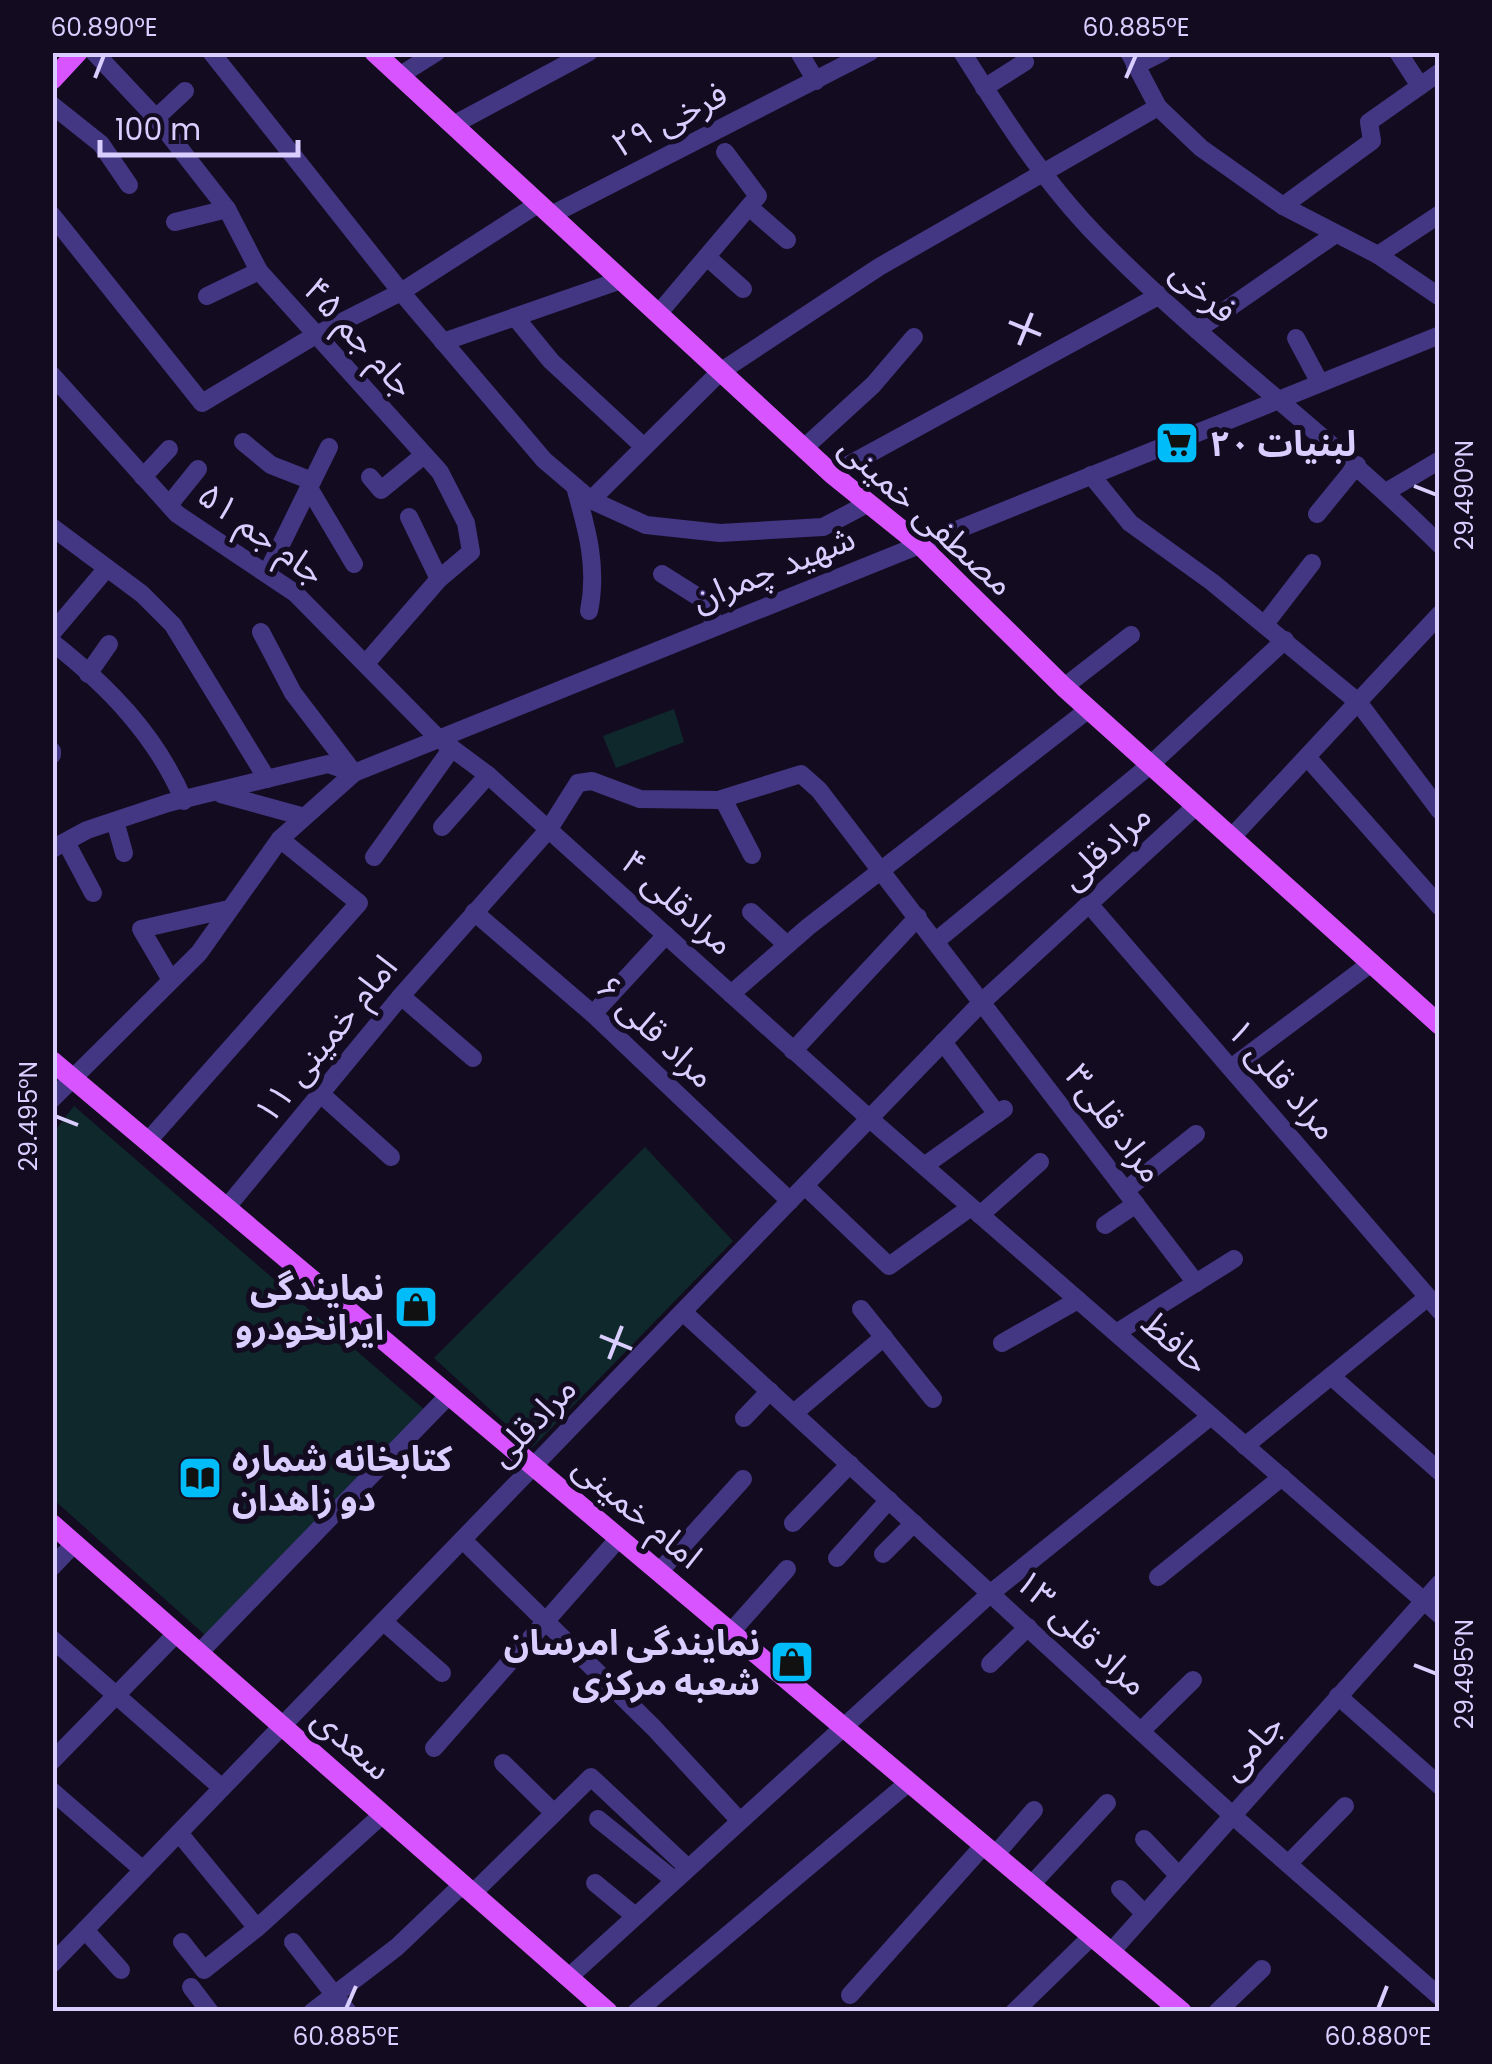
<svg xmlns="http://www.w3.org/2000/svg" width="1492" height="2064" font-family="Poppins,'Noto Sans Arabic',sans-serif">
	<style>
		.green { fill: #0f282b }
		.lines { fill: none; stroke-linecap: round; stroke-linejoin: round }
		.minor { stroke: #433682; stroke-width: 18 }
		.major { stroke: #d754ff; stroke-width: 20 }
		.ticks { fill: none; stroke: #dacdff; stroke-width: 4 }
		.labels { text-anchor: middle; dominant-baseline: central; stroke-width: 10; stroke-linejoin: round; paint-order: stroke }
		.street-label { font-size: 35px; fill: #dacdff; stroke: #130c21 }
		.poi-label { font-size: 35px; font-weight: bold; fill: #dacdff; stroke: #130c21; text-anchor: start }
		.neatline { fill: none; stroke: #dacdff; stroke-width: 4 }
		.ticks-label { font-size: 25px; text-anchor: middle; fill: #dacdff }
	</style>
	<rect width="100%" height="100%" fill="#130c21"/>
	<g class="green">
		<path d="M674,709L684,742L616,768L603,736Z"/>
		<path d="M74,1106L433,1417L214,1643L53,1499V1133Z"/>
		<path d="M645,1147L733,1241L532,1448L434,1358Z"/>
	</g>
	<g class="lines">
		<g class="minor">
			<path d="M94,52L156,118L227,209L259,271L440,472L466,523L471,552L439,579L367,662"/>
			<path d="M211,52L401,292L544,460L591,500L646,525L720,533L823,527L867,504"/>
			<path d="M799,52L816,81"/>
			<path d="M962,52C1003,117 1044,182 1098,237C1205,347 1331,436 1440,545"/>
			<path d="M1129,52L1158,107L1201,148L1283,206L1378,255L1440,297"/>
			<path d="M1398,52L1420,86"/>
			<path d="M1135,66L1163,52"/>
			<path d="M399,76L437,52"/>
			<path d="M984,88L1025,62"/>
			<path d="M52,105L101,144L129,185"/>
			<path d="M156,118L185,91"/>
			<path d="M453,125L589,52"/>
			<path d="M1283,206L1372,141L1369,122L1440,72"/>
			<path d="M749,207L787,240"/>
			<path d="M52,215L202,403L314,336L401,292L538,204"/>
			<path d="M551,215L870,52"/>
			<path d="M175,222L227,209"/>
			<path d="M1378,255L1440,214"/>
			<path d="M707,257L743,289"/>
			<path d="M207,296L259,271"/>
			<path d="M658,314L758,196L725,152"/>
			<path d="M515,317L551,361L644,447"/>
			<path d="M1197,330L1334,235"/>
			<path d="M1296,338L1320,383"/>
			<path d="M443,342L621,280"/>
			<path d="M52,375L177,514L295,593L438,738L488,775L870,1119L1440,1615"/>
			<path d="M243,442L271,465L312,481"/>
			<path d="M804,448L873,385L914,337"/>
			<path d="M832,474L1160,295"/>
			<path d="M1091,475L1130,523L1212,582L1358,702L1440,811"/>
			<path d="M143,477L169,449"/>
			<path d="M370,477L381,490L424,455"/>
			<path d="M575,487C587,529 598,567 589,611"/>
			<path d="M309,488L354,564"/>
			<path d="M1386,492L1440,460"/>
			<path d="M591,500L720,372L879,267L1158,107"/>
			<path d="M169,505L198,469"/>
			<path d="M1317,514L1357,465"/>
			<path d="M409,517L439,579"/>
			<path d="M52,527L142,594L173,625L267,779"/>
			<path d="M267,573L329,447"/>
			<path d="M662,574L700,598L717,626"/>
			<path d="M1265,624L1312,563"/>
			<path d="M52,633L107,568"/>
			<path d="M52,642C108,686 156,735 184,801"/>
			<path d="M88,674L109,644"/>
			<path d="M1064,687L1131,635"/>
			<path d="M52,751V755"/>
			<path d="M1307,757L1440,907"/>
			<path d="M221,794L301,816"/>
			<path d="M723,799L752,855"/>
			<path d="M115,821L124,853"/>
			<path d="M442,827L488,775"/>
			<path d="M1231,838L1440,614"/>
			<path d="M66,842L93,893"/>
			<path d="M52,849L87,830L168,803L328,764L354,773L1440,335"/>
			<path d="M374,857L452,748"/>
			<path d="M1089,904L1440,1311"/>
			<path d="M474,912L593,1014L790,1201"/>
			<path d="M751,912L787,945"/>
			<path d="M936,941L1150,765L1285,640"/>
			<path d="M171,980L141,929L229,909"/>
			<path d="M731,994L808,927L1089,709"/>
			<path d="M401,996L473,1058"/>
			<path d="M593,1014L666,935"/>
			<path d="M943,1042L997,1114"/>
			<path d="M793,1051L918,917"/>
			<path d="M1231,1068L1370,964"/>
			<path d="M323,1096L391,1157"/>
			<path d="M52,1099L199,953L280,839L354,773L293,693L261,632"/>
			<path d="M148,1141L359,903L280,839"/>
			<path d="M924,1166L1004,1109"/>
			<path d="M805,1186L889,1266L971,1207"/>
			<path d="M1126,1190L1196,1134"/>
			<path d="M227,1207L401,996L549,829L578,783L592,781L640,799L718,800L801,774L819,790L1196,1283"/>
			<path d="M980,1215L1040,1162"/>
			<path d="M1105,1225L1136,1204"/>
			<path d="M861,1309L933,1399"/>
			<path d="M683,1312L1232,1815L1440,1997"/>
			<path d="M1116,1333L1234,1259"/>
			<path d="M1002,1343L1078,1300"/>
			<path d="M1331,1376L1440,1472"/>
			<path d="M794,1413L884,1337"/>
			<path d="M744,1418L770,1391"/>
			<path d="M1245,1446L1428,1297"/>
			<path d="M793,1523L850,1464"/>
			<path d="M463,1540L654,1728L739,1820"/>
			<path d="M883,1554L914,1523"/>
			<path d="M837,1558L889,1500"/>
			<path d="M52,1567L75,1543"/>
			<path d="M659,1572L743,1479"/>
			<path d="M1158,1577L1282,1477"/>
			<path d="M384,1622L442,1673"/>
			<path d="M731,1632L787,1569"/>
			<path d="M52,1639L222,1788"/>
			<path d="M199,1653L449,1395"/>
			<path d="M990,1664L1028,1627"/>
			<path d="M1338,1696L1440,1786"/>
			<path d="M1141,1731L1193,1680"/>
			<path d="M434,1748L619,1538"/>
			<path d="M52,1761L177,1633"/>
			<path d="M503,1763L554,1813"/>
			<path d="M52,1791L143,1870"/>
			<path d="M598,1819L674,1880"/>
			<path d="M179,1833L257,1928L383,1814"/>
			<path d="M1144,1839L1179,1876"/>
			<path d="M995,1855L1034,1810"/>
			<path d="M1288,1864L1345,1806"/>
			<path d="M595,1883L635,1916"/>
			<path d="M1031,1885L1107,1803"/>
			<path d="M1120,1889L1145,1914"/>
			<path d="M473,1893L591,1777L688,1868"/>
			<path d="M85,1930L121,1970"/>
			<path d="M182,1942L204,1970L257,1928"/>
			<path d="M293,1942L348,2012"/>
			<path d="M1111,1952L1440,1583"/>
			<path d="M52,1964L983,1001L1196,806"/>
			<path d="M569,1977L991,1593L1211,1416"/>
			<path d="M191,1987L210,2012"/>
			<path d="M850,1995L984,1845"/>
			<path d="M312,2012L397,1947L463,1884"/>
			<path d="M636,2012L909,1782"/>
			<path d="M1014,2012L1092,1936"/>
			<path d="M1217,2012L1262,1969"/>
		</g>
		<g class="major">
			<path d="M374,52L832,474L919,544L1064,687L1440,1025"/>
			<path d="M52,80L78,52"/>
			<path d="M52,1061L1182,2012"/>
			<path d="M52,1524L608,2012"/>
		</g>
	</g>
	<path class="ticks" d="M95,78L104,55M1126,78L1136,55M1009,322L1041,335M1019,345L1032,313M1414,486L1437,495M55,1116L78,1125M600,1336L632,1349M609,1359L622,1326M1414,1665L1437,1674M346,2009L356,1986M1378,2009L1387,1986"/>
	<defs>
		<symbol id="supermarket-square" viewBox="-11 -11 22 22"><rect x="-9" y="-9" width="18" height="18" rx="4" fill="#00bcf8" stroke="#130c21"/><path d="M-6-5.5h2.5l.6 2H6L4.5 2H-2.5L-4.4-4H-6ZM-1.5 3.2a1.3 1.3 0 1 0 .1 0ZM3 3.2a1.3 1.3 0 1 0 .1 0Z" fill="#111"/></symbol>
		<symbol id="shop-square" viewBox="-11 -11 22 22"><rect x="-9" y="-9" width="18" height="18" rx="4" fill="#00bcf8" stroke="#130c21"/><path d="M-5-2.5h2.3a2.7 3.5 0 0 1 5.4 0H5L5.5 6h-11ZM-1.5-2.5h3a1.5 2.3 0 0 0-3 0Z" fill="#111"/></symbol>
		<symbol id="library-square" viewBox="-11 -11 22 22"><rect x="-9" y="-9" width="18" height="18" rx="4" fill="#00bcf8" stroke="#130c21"/><path d="M-6-4Q-3-5.5-.7-3.5V5Q-3 3-6 4ZM6-4Q3-5.5 .7-3.5V5Q3 3 6 4Z" fill="#111"/></symbol>
	</defs>
	<g fill-rule="evenodd">
		<use href="#supermarket-square" x="1152" y="418" width="50" height="50"/>
		<use href="#shop-square" x="391" y="1282" width="50" height="50"/>
		<use href="#library-square" x="175" y="1453" width="50" height="50"/>
		<use href="#shop-square" x="767" y="1637" width="50" height="50"/>
	</g>
	<g class="labels">
		<g class="street-label">
			<text transform="translate(669 119) rotate(-27)">فرخی ۲۹</text>
			<text transform="translate(1204 291) rotate(42)">فرخی</text>
			<text transform="translate(360 337) rotate(48)">جام جم ۴۵</text>
			<text transform="translate(927 515) rotate(42)">مصطفی خمینی</text>
			<text transform="translate(262 533) rotate(36)">جام جم ۵۱</text>
			<text transform="translate(773 568) rotate(-22)">شهید چمران</text>
			<text transform="translate(1105 846) rotate(-42)">مرادقلی</text>
			<text transform="translate(678 902) rotate(42)">مرادقلی ۴</text>
			<text transform="translate(656 1031) rotate(43)">مراد قلی ۶</text>
			<text transform="translate(325 1039) rotate(-51)">امام خمینی ۱۱</text>
			<text transform="translate(1283 1079) rotate(49)">مراد قلی ۱</text>
			<text transform="translate(1115 1123) rotate(53)">مراد قلی۳</text>
			<text transform="translate(1176 1342) rotate(41)">حافظ</text>
			<text transform="translate(532 1421) rotate(-46)">مرادقلی</text>
			<text transform="translate(638 1511) rotate(40)">امام خمینی</text>
			<text transform="translate(1082 1632) rotate(43)">مراد قلی ۱۳</text>
			<text transform="translate(352 1743) rotate(41)">سعدی</text>
			<text transform="translate(1251 1746) rotate(-48)">جامی</text>
		</g>
		<g class="poi-label">
			<text x="1210" y="443">لبنیات ۲۰</text>
			<text x="384" y="1287" text-anchor="end">نمایندگی<tspan x="384" dy="40">ایرانخودرو</tspan></text>
			<text x="232" y="1458">کتابخانه شماره<tspan x="232" dy="40">دو زاهدان</tspan></text>
			<text x="760" y="1642" text-anchor="end">نمایندگی امرسان<tspan x="760" dy="40">شعبه مرکزی</tspan></text>
		</g>
	</g>
	<rect width="1492" height="2064" fill="none" stroke="#130c21" stroke-width="110"/>
	<path d="M100 140v15h198v-15" fill="none" stroke="#dacdff" stroke-width="5"/>
	<text x="115" y="140" font-size="30" fill="#dacdff" stroke="#130c21" stroke-width="8" paint-order="stroke">100 m</text>
	<rect x="55" y="55" width="1382" height="1954" class="neatline"/>
	<g class="ticks-label">
		<text x="104" y="36">60.890°E</text>
		<text x="1136" y="36">60.885°E</text>
		<text transform="translate(1464 495) rotate(-90)" y="9">29.490°N</text>
		<text transform="translate(28 1116) rotate(-90)" y="9">29.495°N</text>
		<text transform="translate(1464 1674) rotate(-90)" y="9">29.495°N</text>
		<text x="346" y="2045">60.885°E</text>
		<text x="1378" y="2045">60.880°E</text>
	</g>
</svg>
